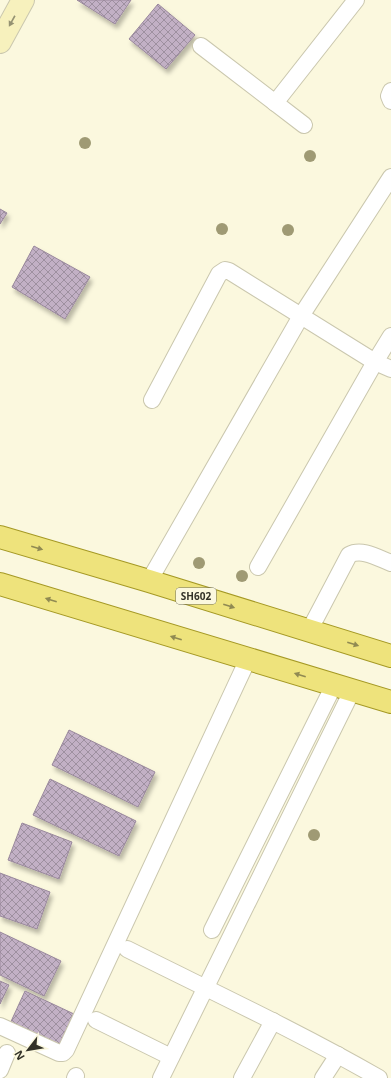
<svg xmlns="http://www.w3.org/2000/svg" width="391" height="1078" font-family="'Open Sans',sans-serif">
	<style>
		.building { fill: url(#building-cross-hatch); stroke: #99889c; filter: url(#shadow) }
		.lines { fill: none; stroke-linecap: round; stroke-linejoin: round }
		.street-casing { stroke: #cac7ae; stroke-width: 18 }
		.secondary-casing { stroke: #cac7ae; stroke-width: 24 }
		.primary-casing { stroke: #a59925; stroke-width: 24 }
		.street { stroke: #fff; stroke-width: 16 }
		.secondary { stroke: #f7f1bd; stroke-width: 22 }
		.primary { stroke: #eee37c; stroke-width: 22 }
		.tree { fill: #9f9a74 }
		.oneway { fill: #959272 }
		.oneway2 { fill: #908a52 }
		.labels { text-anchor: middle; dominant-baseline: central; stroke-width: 3.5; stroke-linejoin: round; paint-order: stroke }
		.shield { fill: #fbf8de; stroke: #6f6d5f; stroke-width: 1 }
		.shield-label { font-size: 10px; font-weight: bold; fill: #333228 }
	</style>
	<defs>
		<pattern id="building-cross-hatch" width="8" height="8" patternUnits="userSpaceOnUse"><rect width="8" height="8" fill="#c2b0c5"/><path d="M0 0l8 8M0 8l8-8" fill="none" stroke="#9e90a0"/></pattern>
		<filter id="shadow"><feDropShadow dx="2.5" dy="4.5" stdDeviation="2" flood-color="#0004"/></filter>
	</defs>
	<rect width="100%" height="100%" fill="#fbf8de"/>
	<g class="building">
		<path d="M77,0H131L115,24Z"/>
		<path d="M158,4L195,35L166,69L129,39Z"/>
		<path d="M0,209L7,213L0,224Z"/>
		<path d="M34,246L90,277L65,319L12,287Z"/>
		<path d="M69,730L155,772L138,807L52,765Z"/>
		<path d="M50,779L136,821L119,856L33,815Z"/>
		<path d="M22,823L72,842L59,879L8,860Z"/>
		<path d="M0,873L50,892L37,929L0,916Z"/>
		<path d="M0,932L61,961L44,996L0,975Z"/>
		<path d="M0,981L9,985L0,1004Z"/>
		<path d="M25,991L74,1014L57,1050L8,1028Z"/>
	</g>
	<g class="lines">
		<defs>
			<g id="street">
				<path d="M201,46L304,125"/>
				<path d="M391,91L389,96L391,101"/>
				<path d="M275,103L356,0"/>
				<path d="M152,400L219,274L225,270L229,271L375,362L391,369"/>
				<path d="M258,567L375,362L391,336"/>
				<path d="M149,581L301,316L391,177"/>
				<path d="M309,631L349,555C362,548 378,558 391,563"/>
				<path d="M212,930L334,685"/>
				<path d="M127,949C211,991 297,1031 379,1078"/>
				<path d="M96,1020L171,1057"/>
				<path d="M0,1026L59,1053H63L66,1050L248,659"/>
				<path d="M0,1070L7,1053"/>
				<path d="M75,1078L76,1076"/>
				<path d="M161,1078L352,691"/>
				<path d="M242,1078L273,1021"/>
				<path d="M323,1078L338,1055"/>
			</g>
			<path id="secondary" d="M0,42L23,0"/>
			<g id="primary">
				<path d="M0,537L149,581L391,656"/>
				<path d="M0,584L391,702"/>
			</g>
		</defs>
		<use href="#street" class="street-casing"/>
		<use href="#secondary" class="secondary-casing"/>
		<use href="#primary" class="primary-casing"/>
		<use href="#street" class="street"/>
		<use href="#secondary" class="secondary"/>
		<use href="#primary" class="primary"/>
	</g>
	<g class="tree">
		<circle cx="85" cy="143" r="6"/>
		<circle cx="310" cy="156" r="6"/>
		<circle cx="222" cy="229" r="6"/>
		<circle cx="288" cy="230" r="6"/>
		<circle cx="199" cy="563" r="6"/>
		<circle cx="242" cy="576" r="6"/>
		<circle cx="314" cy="835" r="6"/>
	</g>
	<defs><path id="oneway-solid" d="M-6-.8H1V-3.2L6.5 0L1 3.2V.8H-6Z"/></defs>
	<use class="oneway" href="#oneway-solid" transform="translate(12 21) rotate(119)"/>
	<g class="oneway2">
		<use href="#oneway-solid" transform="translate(37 548) rotate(16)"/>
		<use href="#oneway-solid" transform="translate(51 600) rotate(-163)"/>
		<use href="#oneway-solid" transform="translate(229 606) rotate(17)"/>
		<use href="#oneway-solid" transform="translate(176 638) rotate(-163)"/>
		<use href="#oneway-solid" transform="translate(353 644) rotate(17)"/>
		<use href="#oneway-solid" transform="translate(300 675) rotate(-163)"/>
	</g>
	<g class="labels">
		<rect class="shield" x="176" y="588" width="40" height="16" rx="3"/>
		<g class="shield-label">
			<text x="196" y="596">SH602</text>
		</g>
	</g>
	<g transform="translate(28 1050) rotate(239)" stroke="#fbf8de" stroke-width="3" paint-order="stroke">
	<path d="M0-3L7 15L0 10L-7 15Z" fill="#333228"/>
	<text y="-6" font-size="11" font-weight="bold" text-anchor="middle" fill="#333228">N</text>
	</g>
</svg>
